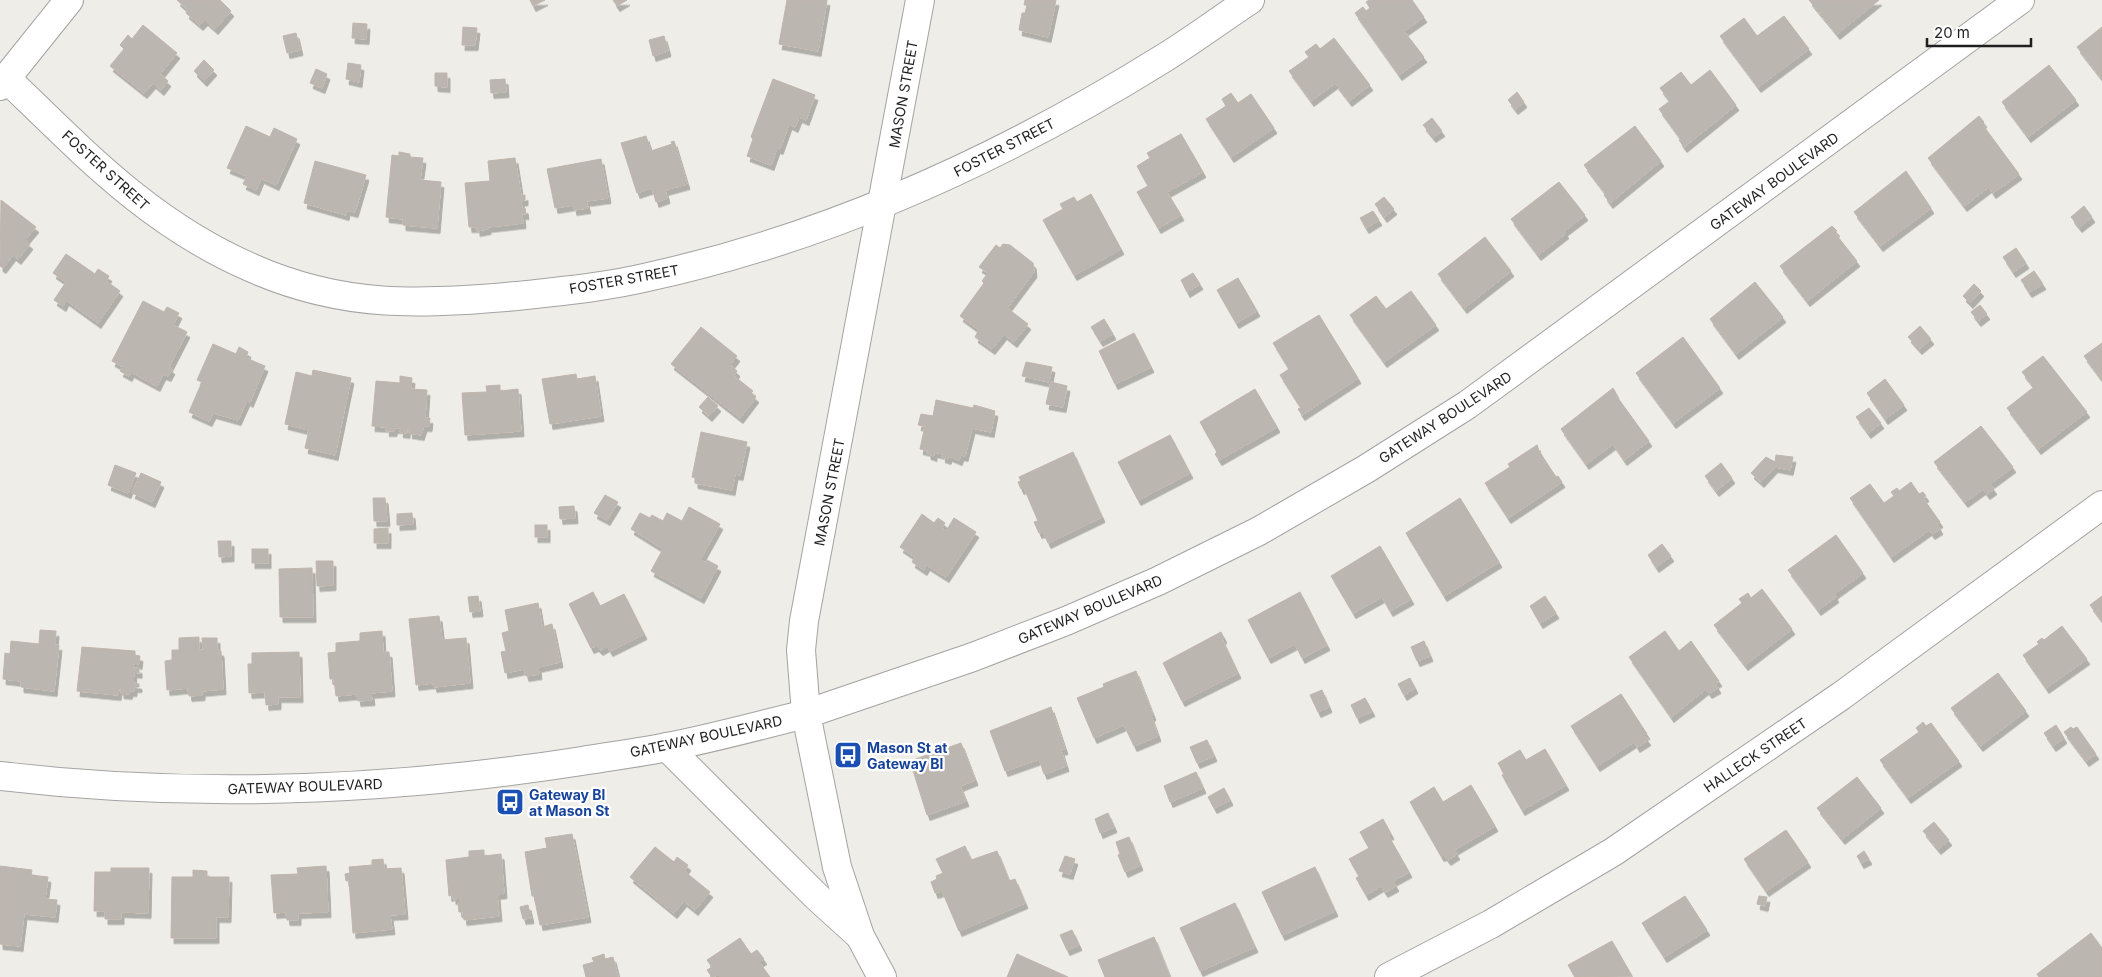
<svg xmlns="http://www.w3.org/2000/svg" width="2102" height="977" font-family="Inter,sans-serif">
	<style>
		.building { fill: #bcb6b0; stroke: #bfb5ab; filter: url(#shadow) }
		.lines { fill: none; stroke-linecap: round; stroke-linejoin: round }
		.minor-casing { stroke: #a3a3a3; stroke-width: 30 }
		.tertiary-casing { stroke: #a3a3a3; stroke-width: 30 }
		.minor { stroke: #fff; stroke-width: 28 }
		.tertiary { stroke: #fff; stroke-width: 28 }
		.labels { text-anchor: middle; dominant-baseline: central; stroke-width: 4.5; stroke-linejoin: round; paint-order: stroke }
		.street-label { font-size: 14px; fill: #1f1f1f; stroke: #fff }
		.transit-label { font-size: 14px; font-weight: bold; fill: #164399; stroke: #fff; text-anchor: start }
	</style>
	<defs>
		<filter id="shadow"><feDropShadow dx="3" dy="5.5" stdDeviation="0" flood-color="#0004"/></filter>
	</defs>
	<rect width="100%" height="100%" fill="#efede7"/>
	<g class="building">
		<path d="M177,0H220L231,11L215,29L205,20L200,25L186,13L188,10Z"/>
		<path d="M530,0H545L533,6Z"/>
		<path d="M613,0H627L617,6Z"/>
		<path d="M787,0H827L818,51L779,44Z"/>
		<path d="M1025,0H1056L1048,37L1019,30L1022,13H1025L1027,5H1024Z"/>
		<path d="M1369,0H1412L1424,17L1404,31L1424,57L1399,75L1355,13L1363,7L1366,11L1370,8L1366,2Z"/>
		<path d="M1809,0H1879L1837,34Z"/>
		<path d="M1784,16L1809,49L1758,87L1720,36L1744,18L1757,36Z"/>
		<path d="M353,23L367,24L366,39L352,38Z"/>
		<path d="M143,25L177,53L160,74L168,81L161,90L153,83L144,93L110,66L124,49L120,45L128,35L132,39Z"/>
		<path d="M463,27L477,28L475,45H462Z"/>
		<path d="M2102,27V79L2077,47Z"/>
		<path d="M296,33L300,50L287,53L283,36Z"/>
		<path d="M664,36L668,51L653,56L649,40Z"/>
		<path d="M1334,38L1370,85L1349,101L1335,83L1311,101L1289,71L1309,57L1305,52L1316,44L1320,49Z"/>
		<path d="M204,60L214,70L204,81L194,71Z"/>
		<path d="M348,63L361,65L359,82L346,79Z"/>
		<path d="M2049,65L2076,100L2028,137L2002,102Z"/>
		<path d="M316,69L327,74L322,88L310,83Z"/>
		<path d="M1710,70L1736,105L1684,147L1679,140L1681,139L1659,109L1670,101L1660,88L1681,72L1691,85Z"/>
		<path d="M435,73H447V87L435,86Z"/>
		<path d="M505,79L506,92L491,93L490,80Z"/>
		<path d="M773,79L815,95L806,120L799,117L795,127L789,124L780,149L777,148L771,165L747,156L753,139L751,137Z"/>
		<path d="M1517,92L1524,102L1515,109L1508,100Z"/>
		<path d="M1231,93L1238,103L1251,94L1274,128L1231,157L1206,119L1226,106L1222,99Z"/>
		<path d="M1979,116L1984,122L1982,124L2019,174L1993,193L1989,187L1964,206L1928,158Z"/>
		<path d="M1432,118L1442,131L1433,137L1423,125Z"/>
		<path d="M246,126L270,137L274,128L297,139L276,185L261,178L256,190L243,184L247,176L227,168Z"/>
		<path d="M1635,126L1661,161L1610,203L1604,195L1606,194L1584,165Z"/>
		<path d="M1181,134L1203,172L1167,192L1181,215L1158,228L1137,192L1148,186L1137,166L1150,158L1147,153Z"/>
		<path d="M646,136L651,151L672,144L671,142L674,141L687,184L665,190L667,198L656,202L652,188L637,193L621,143Z"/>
		<path d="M399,152L410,154V157L423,158L420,180L441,182L437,228L403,225V219L386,217L392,155L399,156Z"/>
		<path d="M515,158L521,196L525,195V200L521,201L522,209L525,208L526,214H522L523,223L488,227V229L477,231V227H469L465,183L490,181L488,161Z"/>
		<path d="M601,159L608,198L586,201L588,208L574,210L573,205L555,208L547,169Z"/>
		<path d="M315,161L366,175L355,212L347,210L346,215L304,203Z"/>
		<path d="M1906,171L1931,208L1880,246L1854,212Z"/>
		<path d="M1559,182L1585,215L1564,231L1566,233L1538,255L1511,219Z"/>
		<path d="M1091,194L1121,249L1074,275L1043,220L1063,209L1060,204L1074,197L1077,202Z"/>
		<path d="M1384,197L1394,209L1384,217L1375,204Z"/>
		<path d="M1,200L36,227L25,240L30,244L18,259L13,255L3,268L0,266Z"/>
		<path d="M2084,206L2092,217L2079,227L2071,217Z"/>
		<path d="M1373,211L1379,220L1366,228L1360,218Z"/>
		<path d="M1832,226L1837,231L1834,232L1857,261L1807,301L1780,266Z"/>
		<path d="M1485,237L1511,271L1464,308L1438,274Z"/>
		<path d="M1003,244L1010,245L1033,263L1034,272L1007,308L1028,324L1014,342L1004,334L992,349L975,337L979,330L960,316L984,283L982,281L988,273L979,267L996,245L1000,248Z"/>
		<path d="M2016,248L2026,263L2013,272L2003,257Z"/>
		<path d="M66,254L95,274L98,269L109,276L106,281L120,291L98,323L66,300L63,306L54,300L66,282L53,273Z"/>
		<path d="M2034,271L2043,284L2029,292L2021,280Z"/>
		<path d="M1193,273L1200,284L1187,292L1181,280Z"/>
		<path d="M1238,278L1257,311L1236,323L1217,290Z"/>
		<path d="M1755,282L1783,317L1736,354L1710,319Z"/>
		<path d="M1974,284L1981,291L1970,303L1963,296Z"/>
		<path d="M1411,291L1436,325L1384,362L1350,315L1376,296L1386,309Z"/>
		<path d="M143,301L164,312L167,307L179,313L173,325L187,332L169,367L172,369L168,376L163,374L157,386L131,372L129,376L120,371L123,367L112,361Z"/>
		<path d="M1980,305L1987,314L1978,321L1971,312Z"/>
		<path d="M1319,315L1358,378L1302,415L1298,409L1301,408L1280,375L1289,369L1273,343Z"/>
		<path d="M1104,319L1113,334L1100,341L1091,327Z"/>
		<path d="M1920,326L1931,339L1919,349L1908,337Z"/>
		<path d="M701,327L737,356L730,365L737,371L734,376L753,391L751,393L756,397L740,418L671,364Z"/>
		<path d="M1134,333L1151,367L1115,384L1099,351Z"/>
		<path d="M1683,337L1720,388L1673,423L1636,373Z"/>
		<path d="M2102,343V380L2084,356Z"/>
		<path d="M213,344L236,354L239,347L248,352L246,358L265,366L250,402L247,400L238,420L213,413L209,421L189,412L202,382L197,380Z"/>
		<path d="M2043,356L2087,412L2038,449L2007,408L2034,387L2022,372Z"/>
		<path d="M1026,362L1052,367L1049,382L1022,376Z"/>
		<path d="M313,370L351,378L335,455L305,448L309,430L285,424L296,372L312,376Z"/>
		<path d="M576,374L577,379L595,376L601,416L550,424L542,379Z"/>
		<path d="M400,376L412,378L411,389L427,390L425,418H430L429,426H424L421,435L409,433L410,429H407V433L400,432L401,428H394V431H386L387,427L372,426L376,381L400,383Z"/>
		<path d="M1885,379L1904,405L1885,419L1867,393Z"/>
		<path d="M1051,382L1067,386L1063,407L1046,404Z"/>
		<path d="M500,385V391L518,389L521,431L465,435L462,393L487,392L486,386Z"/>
		<path d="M1613,388L1616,393L1615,394L1649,441L1624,460L1613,444L1586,464L1561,429Z"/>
		<path d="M1255,389L1277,427L1219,460L1215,454L1217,452L1200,422Z"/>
		<path d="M708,397L718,406L709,416L699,407Z"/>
		<path d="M936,400L973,408L974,405L995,411L991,432L972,428L965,456L961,455L959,460L949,456L948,459L942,457L943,454L934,452V456L928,454V451L920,449L925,426L918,425L921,414L933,416Z"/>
		<path d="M1869,408L1881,423L1868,433L1856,417Z"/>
		<path d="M1981,426L2013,467L1990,484L1994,489L1987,494L1983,489L1965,502L1934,462Z"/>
		<path d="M701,432L747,442L740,475L735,474L732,490L695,483V478L692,477Z"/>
		<path d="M1170,435L1190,473L1138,500L1118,462Z"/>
		<path d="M1537,445L1539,451L1556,477L1558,476L1562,482L1508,518L1485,483L1510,467L1508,464Z"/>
		<path d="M1073,452L1102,517L1048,543L1043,532L1039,533L1034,522L1038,521L1024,488L1021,489L1018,482L1021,481L1019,477Z"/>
		<path d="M1776,455L1793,457L1790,470L1775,467L1761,482L1751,473L1766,457L1775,462Z"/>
		<path d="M1721,463L1732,478L1716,491L1705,476Z"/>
		<path d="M115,465L136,473L128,493L108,485Z"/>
		<path d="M141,473L161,482L152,502L132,493Z"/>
		<path d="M1911,482L1919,494L1923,492L1926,496L1923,498L1940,522L1937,524L1940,529L1932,534L1929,530L1891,557L1850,498L1870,484L1884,503L1894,496L1891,492L1897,488L1899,491Z"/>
		<path d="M605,495L618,502L607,520L594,513Z"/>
		<path d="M373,498H385L387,521H374Z"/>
		<path d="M1460,498L1499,562L1444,596L1406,533Z"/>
		<path d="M574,506L575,518L560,519L559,507Z"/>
		<path d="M689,507L720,524L700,560L706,563L707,560L718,566L701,598L651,571L663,549L631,529L640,513L650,518L652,515L663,521L667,513L682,521Z"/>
		<path d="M412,513L413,524L397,525V514Z"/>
		<path d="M922,514L934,523L938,518L945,523L942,528L946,531L954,518L976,532L946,577L927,565L924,570L912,562L915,557L900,547Z"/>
		<rect x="535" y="525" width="12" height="12"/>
		<path d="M388,528V543H374V529Z"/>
		<path d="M1836,535L1863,573L1834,594L1836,597L1818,610L1788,570Z"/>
		<path d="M218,541H231V556L219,557Z"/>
		<path d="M1662,544L1671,556L1656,567L1648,555Z"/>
		<path d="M1380,546L1411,599L1390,611L1382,597L1353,613L1331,576Z"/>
		<rect x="252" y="549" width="16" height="14"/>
		<path d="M316,561H333V585L317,586Z"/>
		<path d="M312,568L313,617H280L279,569Z"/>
		<path d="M1762,589L1792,629L1745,665L1714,625L1742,603L1739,599L1748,593L1751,598Z"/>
		<path d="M593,592L600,606L624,594L644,634L610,651L607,646L600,650L596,646L591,648L569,604Z"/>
		<path d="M1300,592L1327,645L1302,658L1295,644L1268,658L1248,620Z"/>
		<path d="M478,596L480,611L470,612L468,597Z"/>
		<path d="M1545,596L1556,613L1540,623L1530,606Z"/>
		<path d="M2102,596V621L2090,605Z"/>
		<path d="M538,603L542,627L552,624L560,662L538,667L539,674L526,676L524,669L505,673L501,652L506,651L502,633L509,631L505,610Z"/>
		<path d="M439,616L442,640L466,638L470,683L434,687L433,683L416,685L409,619Z"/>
		<path d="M2062,626L2087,659L2046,688L2023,655L2039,644L2037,642L2042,638L2044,640Z"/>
		<path d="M40,630L56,631L55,645H59L54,691L21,687V681L3,679L5,653L10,654L11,641L39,644Z"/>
		<path d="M382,631L383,652H389L392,691L371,693L372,700L358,701L357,694L336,696L334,679H330L328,653L336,652V643L360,641V633Z"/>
		<path d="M1665,631L1679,651L1691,641L1719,681L1715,683L1718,688L1709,693L1706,689L1671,717L1629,657Z"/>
		<path d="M1221,632L1224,638L1222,639L1238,673L1182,701L1163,663Z"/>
		<path d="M199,637V650H203L202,638H217V650L221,651L223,689L202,691V695L189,696L188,688L167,690L165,661L172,660V650H179V638Z"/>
		<path d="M1424,641L1430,656L1417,661L1411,647Z"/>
		<path d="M82,647L135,651V655L140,656L139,664L134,663L133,668H139V673L134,672L133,683L139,684V687H134V691H130L129,694L121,693V689H119L118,695L77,691Z"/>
		<path d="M299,652L300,697H278V704L266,705L265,692L249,693L248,664H252V653Z"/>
		<path d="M1136,671L1153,715L1151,716L1158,736L1134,746L1124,725L1094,738L1077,698L1104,687L1103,684Z"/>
		<path d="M1998,673L2026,711L1980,746L1951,708Z"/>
		<path d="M1410,678L1415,688L1404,695L1398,684Z"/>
		<path d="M1322,690L1329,707L1318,712L1310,695Z"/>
		<path d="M1621,694L1647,734L1644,735L1648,740L1637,747L1634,742L1597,766L1571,726Z"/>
		<path d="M1365,698L1372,711L1357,718L1351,705Z"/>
		<path d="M1051,707L1065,749L1061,750L1066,766L1044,774L1039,759L1005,771L990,731Z"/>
		<path d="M1923,722L1926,726L1931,723L1959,761L1908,798L1880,760L1919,732L1916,728Z"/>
		<path d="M2056,725L2064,738L2053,746L2044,733Z"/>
		<path d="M2071,727L2073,729L2077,727L2096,754L2086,761L2064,732Z"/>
		<path d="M1207,740L1214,756L1197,763L1190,747Z"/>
		<path d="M961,743L975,780L960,786L966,801L927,815L910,761Z"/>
		<path d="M1545,749L1566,785L1522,810L1502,775L1504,774L1498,763L1520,750L1526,760Z"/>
		<path d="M1196,772L1203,788L1170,802L1164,786Z"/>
		<path d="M1857,777L1881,808L1842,839L1817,808Z"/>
		<path d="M1471,785L1495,826L1454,850L1457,854L1448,860L1444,855L1441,856L1410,802L1434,787L1443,802Z"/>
		<path d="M1224,788L1230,800L1214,808L1208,797Z"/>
		<path d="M1108,813L1114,827L1100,833L1095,819Z"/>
		<path d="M1383,819L1391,834L1388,835L1409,872L1393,881L1396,886L1385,892L1381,886L1366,895L1356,878L1359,876L1349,859L1369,848L1360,832Z"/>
		<path d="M1934,822L1949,840L1938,849L1923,831Z"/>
		<path d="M1786,830L1808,862L1766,891L1744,859Z"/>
		<path d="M572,834L588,917L540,925L534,896H532L525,852L547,848L545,838Z"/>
		<path d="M1129,837L1140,865L1125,872L1118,855L1120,854L1116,842Z"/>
		<path d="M965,846L971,860L997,851L1009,881L1015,879L1025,903L959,931L942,891L935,893L931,882L937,879L936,876L943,873L936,859Z"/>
		<path d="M655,847L674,862L677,857L688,865L684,871L710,892L695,910L684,901L674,913L630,877Z"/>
		<path d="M484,850V856L501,854L504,893L497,894L499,916L464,920L463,912H459L458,903L461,902V898L453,899V895L449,896L446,860L469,857V851Z"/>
		<path d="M1864,851L1869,859L1861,863L1857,856Z"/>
		<path d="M1065,856L1075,859L1070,874L1059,871Z"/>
		<path d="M383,859L384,869L401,868L405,914L390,915L392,929L353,933L349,880L346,881L345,874L350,873L349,867L372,865V860Z"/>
		<path d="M0,866L32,870L31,875L48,877L45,899L57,900L55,917L24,914L20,946L0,944Z"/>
		<path d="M326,866L328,912L298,913V920H287L286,912L274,913L271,875L298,874L297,868Z"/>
		<path d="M1315,867L1335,911L1282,935L1262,892Z"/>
		<path d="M111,868H149L148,913L121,912V919H105V911H94L95,872H111Z"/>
		<path d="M193,870L207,871V877H229L228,917H216V938H171L172,877H193Z"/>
		<path d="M1685,896L1707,930L1664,957L1642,923Z"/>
		<path d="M1759,896L1767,897L1765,906L1757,904Z"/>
		<path d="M1235,903L1255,947L1200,971L1180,928Z"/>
		<path d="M528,905L531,918L523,919L520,907Z"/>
		<path d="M1072,930L1079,945L1067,950L1060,935Z"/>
		<path d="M2091,933L2102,948V977H2039L2037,974Z"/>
		<path d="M1154,937L1170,977H1105L1098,960Z"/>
		<path d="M740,938L751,954L757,950L764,959L759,962L770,977H720L718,975L712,977L707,970L712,967L707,960Z"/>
		<path d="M1612,941L1632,976L1575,977L1568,965Z"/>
		<path d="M604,954L605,959L613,957L618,977H586L583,965L594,962L592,958Z"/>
		<path d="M1017,954L1068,977H1007Z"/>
	</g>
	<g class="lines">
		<defs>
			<g id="minor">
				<path d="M920,0L804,621L801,650L806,714L973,657L1066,621L1158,581L1259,531L1366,469L1467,405L2020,0"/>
				<path d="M6,78C84,153 150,224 252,268C342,308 421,305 517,296C561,291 606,287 648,277C831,237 1005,157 1164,58C1193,40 1221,19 1250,0"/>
				<path d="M0,86L69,0"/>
				<path d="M1389,977L1491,924L1613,852L1841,696L2102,505"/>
			</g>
			<g id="tertiary">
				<path d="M667,747L817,897L859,935"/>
				<path d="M0,776C194,799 390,791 582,761C611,756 639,753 667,747C714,738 760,725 806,714L837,867L860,936L882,977"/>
			</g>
		</defs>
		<use href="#minor" class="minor-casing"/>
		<use href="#tertiary" class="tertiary-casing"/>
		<use href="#minor" class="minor"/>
		<use href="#tertiary" class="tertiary"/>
	</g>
	<defs>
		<symbol id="bus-square" viewBox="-11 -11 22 22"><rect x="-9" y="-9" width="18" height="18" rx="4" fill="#1a4fb4" stroke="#fff"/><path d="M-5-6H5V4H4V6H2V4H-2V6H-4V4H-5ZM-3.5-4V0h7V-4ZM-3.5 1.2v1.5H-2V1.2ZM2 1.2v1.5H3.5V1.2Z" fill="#fff"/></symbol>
	</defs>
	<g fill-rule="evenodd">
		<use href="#bus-square" x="832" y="739" width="32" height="32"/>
		<use href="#bus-square" x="494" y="786" width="32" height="32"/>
	</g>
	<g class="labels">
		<g class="street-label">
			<text transform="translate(903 94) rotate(-80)">MASON STREET</text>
			<text transform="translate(1004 147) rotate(-27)">FOSTER STREET</text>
			<text transform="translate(106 170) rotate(42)">FOSTER STREET</text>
			<text transform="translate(1774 181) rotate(-36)">GATEWAY BOULEVARD</text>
			<text transform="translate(624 279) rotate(-10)">FOSTER STREET</text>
			<text transform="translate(1445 417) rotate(-33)">GATEWAY BOULEVARD</text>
			<text transform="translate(829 492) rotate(-79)">MASON STREET</text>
			<text transform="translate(1090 609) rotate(-23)">GATEWAY BOULEVARD</text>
			<text transform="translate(706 736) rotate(-12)">GATEWAY BOULEVARD</text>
			<text transform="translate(1755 755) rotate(-34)">HALLECK STREET</text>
			<text transform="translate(305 786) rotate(-2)">GATEWAY BOULEVARD</text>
		</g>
		<g class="transit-label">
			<text x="867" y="747">Mason St at<tspan x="867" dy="16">Gateway Bl</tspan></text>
			<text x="529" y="794">Gateway Bl<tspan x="529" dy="16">at Mason St</tspan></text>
		</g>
	</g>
	<path d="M1927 38v8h104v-8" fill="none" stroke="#1f1f1f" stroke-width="2.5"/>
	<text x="1934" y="38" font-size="15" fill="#1f1f1f" stroke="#ffffff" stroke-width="4" paint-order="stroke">20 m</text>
</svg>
